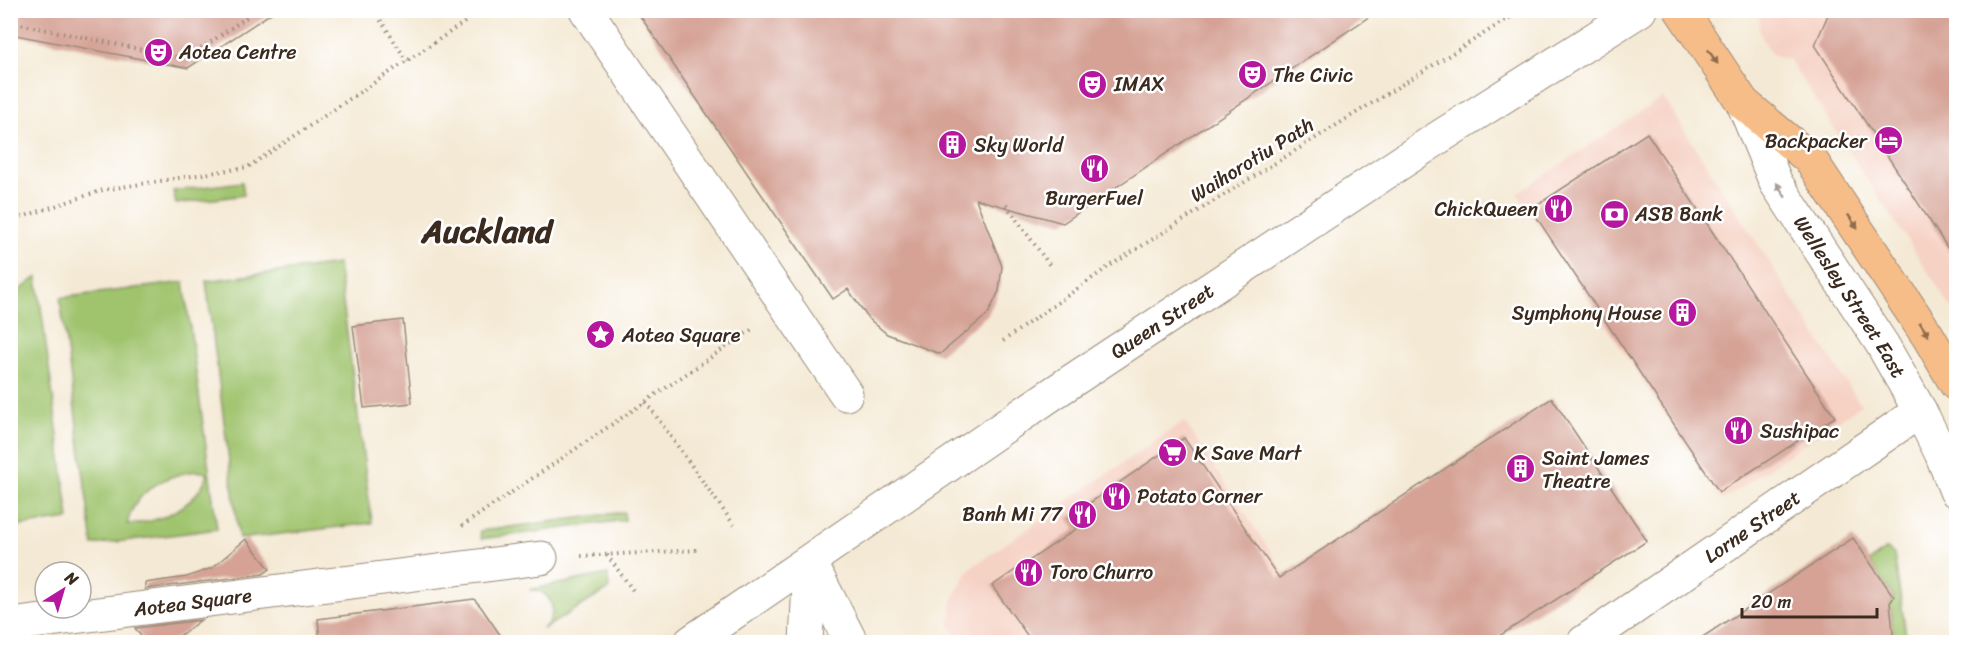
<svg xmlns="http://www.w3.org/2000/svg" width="1967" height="653" font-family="Sriracha,sans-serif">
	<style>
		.built { fill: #f6d2c4 }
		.green { fill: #a0c46e; stroke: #6e7746; stroke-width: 1.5; fill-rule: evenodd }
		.building { fill: #d5a295 }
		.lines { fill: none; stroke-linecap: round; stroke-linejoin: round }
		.minor-casing { stroke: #988a79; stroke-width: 35 }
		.major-casing { stroke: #988a79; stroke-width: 35 }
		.path { stroke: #988a79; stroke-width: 4; stroke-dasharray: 1.5 4.5; stroke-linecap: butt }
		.minor { stroke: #fff; stroke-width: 33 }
		.major { stroke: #f7bd88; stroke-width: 33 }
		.oneway { fill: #906c4e }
		.oneway2 { fill: #a79f9a }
		.labels { text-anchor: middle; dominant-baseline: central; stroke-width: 5; stroke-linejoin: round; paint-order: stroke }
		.poi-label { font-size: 20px; fill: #3b2a1e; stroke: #fff; text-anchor: start }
		.street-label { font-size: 20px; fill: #3b2a1e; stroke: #fff }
		.town-label { font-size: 32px; font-weight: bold; fill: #3b2a1e; stroke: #fff }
	</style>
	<rect width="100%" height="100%" fill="#fff"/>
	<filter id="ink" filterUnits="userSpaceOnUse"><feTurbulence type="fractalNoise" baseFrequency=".0167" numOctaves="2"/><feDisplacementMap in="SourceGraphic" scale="12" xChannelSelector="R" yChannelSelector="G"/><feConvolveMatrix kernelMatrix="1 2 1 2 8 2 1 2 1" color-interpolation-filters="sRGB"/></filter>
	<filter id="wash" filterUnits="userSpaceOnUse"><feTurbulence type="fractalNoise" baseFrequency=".008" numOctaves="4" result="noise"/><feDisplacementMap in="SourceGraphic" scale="24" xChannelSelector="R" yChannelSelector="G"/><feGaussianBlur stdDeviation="1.35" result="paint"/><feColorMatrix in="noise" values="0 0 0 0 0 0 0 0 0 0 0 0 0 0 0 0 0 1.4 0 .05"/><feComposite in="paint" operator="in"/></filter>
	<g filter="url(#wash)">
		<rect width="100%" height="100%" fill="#f4e9d4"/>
		<g class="built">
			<path d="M1760,10L1956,11V315L1790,61L1770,53L1759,31Z"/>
			<path d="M1663,97L1861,405L1722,500L1517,193Z"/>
			<path d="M1184,421L1330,642H960L950,626L952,601L969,569Z"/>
		</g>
		<g class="green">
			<path d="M242,182L244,195L176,204L173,191Z"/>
			<path d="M338,264L372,523L239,539L206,281Z"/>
			<path d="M37,277L69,519L11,527V294L17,292Z"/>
			<path d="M184,282L217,529L93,545L60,298ZM196,471L208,473C196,507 161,523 127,524C135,491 164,475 196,471Z"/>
			<path d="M624,512L625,520L481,539L480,531Z"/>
			<path d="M1887,549L1894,554L1907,642H1894L1890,603L1894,597L1869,562Z"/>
			<path d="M608,574L609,589L543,629C560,615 552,588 529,590Z"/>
		</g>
		<g id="blocks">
			<g class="building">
				<path d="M10,10H276L188,68L10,34Z"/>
				<path d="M636,10H1379L1063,223L976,199L1002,266L999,291L988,314L940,354L887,334L868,318L848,289L833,299Z"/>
				<path d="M1830,10H1956V261L1815,45Z"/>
				<path d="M1647,133L1835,417L1719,492L1531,209Z"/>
				<path d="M403,320L412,403L364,408L353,326Z"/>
				<path d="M1552,398L1647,541L1490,642H1032L992,586L1076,529L1068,518L1184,438L1279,578Z"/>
				<path d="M1853,538L1894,597L1890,603L1894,642H1695Z"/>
				<path d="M246,539L270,569L263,574L145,589V583L187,577L212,568Z"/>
				<path d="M474,599L481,607L505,642H320L318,619Z"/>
				<path d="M201,620L171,642H145L135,628Z"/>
			</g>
		</g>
	</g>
	<g filter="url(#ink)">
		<use href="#blocks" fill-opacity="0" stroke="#988a79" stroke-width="1.5"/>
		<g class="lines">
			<defs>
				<g id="minor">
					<path d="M586,10L846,394"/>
					<path id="s1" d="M1743,103L1776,183L1882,344L1920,411L1941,453L1956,491"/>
					<path d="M810,562L851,642"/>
					<path id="s2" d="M10,625L541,558"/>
					<path id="s3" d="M691,642L1049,396L1438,138L1640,10"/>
					<path d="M806,642L810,563"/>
					<path id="s4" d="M1584,642L1920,411"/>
				</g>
				<path id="major" d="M1681,10L1743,103L1810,159L1928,336L1956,384"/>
			</defs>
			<use href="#minor" class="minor-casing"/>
			<use href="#major" class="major-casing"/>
			<g class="path">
				<path d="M374,10L407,61"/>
				<path d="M10,22L186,59L257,10"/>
				<path d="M1006,205L1051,267"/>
				<path d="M10,221L103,190L248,167L483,10"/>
				<path d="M1003,341L1111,265L1522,10"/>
				<path d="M646,402L734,525"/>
				<path d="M462,526L754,328"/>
				<path d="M607,555L635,593"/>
				<path d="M581,556L698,550"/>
			</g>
			<use href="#minor" class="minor"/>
			<use href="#major" class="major"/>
		</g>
		<defs><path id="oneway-solid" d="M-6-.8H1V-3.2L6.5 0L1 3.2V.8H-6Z" transform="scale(1.5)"/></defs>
		<g class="oneway">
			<use href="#oneway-solid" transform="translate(1713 57) rotate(56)"/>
			<use href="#oneway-solid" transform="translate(1853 222) rotate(56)"/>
			<use href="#oneway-solid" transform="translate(1924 329) rotate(57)"/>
		</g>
		<use class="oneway2" href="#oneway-solid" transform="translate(1781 190) rotate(-122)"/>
	</g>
	<defs>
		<symbol id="theatre-disc" viewBox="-11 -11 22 22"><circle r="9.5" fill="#b5179e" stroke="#fff"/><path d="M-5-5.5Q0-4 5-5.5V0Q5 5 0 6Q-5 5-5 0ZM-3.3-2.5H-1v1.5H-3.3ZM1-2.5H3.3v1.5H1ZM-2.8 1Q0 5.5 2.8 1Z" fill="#fff"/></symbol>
		<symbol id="hotel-disc" viewBox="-11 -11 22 22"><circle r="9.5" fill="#b5179e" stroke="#fff"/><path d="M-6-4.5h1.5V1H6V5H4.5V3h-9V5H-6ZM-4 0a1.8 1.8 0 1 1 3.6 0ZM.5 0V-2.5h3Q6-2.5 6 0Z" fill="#fff"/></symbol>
		<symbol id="building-disc" viewBox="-11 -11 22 22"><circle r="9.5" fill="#b5179e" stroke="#fff"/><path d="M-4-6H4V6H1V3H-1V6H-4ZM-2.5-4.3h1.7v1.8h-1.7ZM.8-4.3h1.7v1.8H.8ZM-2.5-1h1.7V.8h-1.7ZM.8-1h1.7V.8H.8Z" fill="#fff"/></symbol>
		<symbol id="restaurant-disc" viewBox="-11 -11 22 22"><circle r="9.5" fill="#b5179e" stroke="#fff"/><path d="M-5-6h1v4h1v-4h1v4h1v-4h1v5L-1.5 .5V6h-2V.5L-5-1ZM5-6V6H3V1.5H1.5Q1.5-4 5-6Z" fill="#fff"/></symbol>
		<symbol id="bank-disc" viewBox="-11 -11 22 22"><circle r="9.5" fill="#b5179e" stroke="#fff"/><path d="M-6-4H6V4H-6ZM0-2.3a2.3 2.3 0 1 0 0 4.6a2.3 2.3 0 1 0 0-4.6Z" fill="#fff"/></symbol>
		<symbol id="sight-disc" viewBox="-11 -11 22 22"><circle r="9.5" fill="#b5179e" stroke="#fff"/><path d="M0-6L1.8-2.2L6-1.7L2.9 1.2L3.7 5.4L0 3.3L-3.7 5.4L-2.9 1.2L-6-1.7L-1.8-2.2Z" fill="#fff"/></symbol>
		<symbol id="supermarket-disc" viewBox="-11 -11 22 22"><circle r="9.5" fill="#b5179e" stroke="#fff"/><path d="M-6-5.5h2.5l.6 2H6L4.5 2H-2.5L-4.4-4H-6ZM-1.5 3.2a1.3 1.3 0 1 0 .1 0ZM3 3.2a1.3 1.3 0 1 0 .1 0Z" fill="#fff"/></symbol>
	</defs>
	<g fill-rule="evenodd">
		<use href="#theatre-disc" x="142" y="36" width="33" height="33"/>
		<use href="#theatre-disc" x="1236" y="58" width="33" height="33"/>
		<use href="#theatre-disc" x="1076" y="68" width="33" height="33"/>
		<use href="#hotel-disc" x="1872" y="124" width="33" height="33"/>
		<use href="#building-disc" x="936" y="128" width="33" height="33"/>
		<use href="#restaurant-disc" x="1078" y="152" width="33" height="33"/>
		<use href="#restaurant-disc" x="1542" y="192" width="33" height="33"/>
		<use href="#bank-disc" x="1598" y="198" width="33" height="33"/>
		<use href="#building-disc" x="1666" y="296" width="33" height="33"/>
		<use href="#sight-disc" x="584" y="318" width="33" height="33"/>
		<use href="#restaurant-disc" x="1722" y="414" width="33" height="33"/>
		<use href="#supermarket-disc" x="1156" y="436" width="33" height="33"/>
		<use href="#building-disc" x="1504" y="452" width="33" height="33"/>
		<use href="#restaurant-disc" x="1100" y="480" width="33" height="33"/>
		<use href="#restaurant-disc" x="1066" y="498" width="33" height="33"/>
		<use href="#restaurant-disc" x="1012" y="556" width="33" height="33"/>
	</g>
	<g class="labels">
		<g class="poi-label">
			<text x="179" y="52">Aotea Centre</text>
			<text x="1273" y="75">The Civic</text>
			<text x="1114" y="84">IMAX</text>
			<text x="1867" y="141" text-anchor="end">Backpacker</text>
			<text x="974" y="145">Sky World</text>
			<text x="1094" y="198" text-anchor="middle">BurgerFuel</text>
			<text x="1538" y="209" text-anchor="end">ChickQueen</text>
			<text x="1635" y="214">ASB Bank</text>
			<text x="1662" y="313" text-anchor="end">Symphony House</text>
			<text x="622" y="335">Aotea Square</text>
			<text x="1760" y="431">Sushipac</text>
			<text x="1194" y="453">K Save Mart</text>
			<text x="1542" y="458">Saint James<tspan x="1542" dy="23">Theatre</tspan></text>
			<text x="1137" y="496">Potato Corner</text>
			<text x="1062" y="514" text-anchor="end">Banh Mi 77</text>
			<text x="1050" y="572">Toro Churro</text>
		</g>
		<g class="street-label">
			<text transform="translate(1252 160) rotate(-32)">Waihorotiu Path</text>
			<text stroke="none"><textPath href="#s1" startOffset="222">Wellesley Street East</textPath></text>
			<text stroke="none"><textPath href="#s3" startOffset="570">Queen Street</textPath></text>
			<text stroke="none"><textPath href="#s4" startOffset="204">Lorne Street</textPath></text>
			<text stroke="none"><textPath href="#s2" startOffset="184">Aotea Square</textPath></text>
		</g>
		<g class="town-label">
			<text x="487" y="231">Auckland</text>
		</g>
	</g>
	<rect width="1967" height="653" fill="none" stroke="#fff" stroke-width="36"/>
	<g transform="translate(63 590) rotate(37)"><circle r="28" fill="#ffffff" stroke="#b1aaa5" stroke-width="1.5"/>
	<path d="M0-4.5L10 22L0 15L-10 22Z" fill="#b5179e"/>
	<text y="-9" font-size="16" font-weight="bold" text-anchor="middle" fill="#3b2a1e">N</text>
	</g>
	<path d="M1742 608v9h135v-9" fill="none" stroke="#3b2a1e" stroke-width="3"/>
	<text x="1751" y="608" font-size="18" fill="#3b2a1e" stroke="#ffffff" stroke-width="4.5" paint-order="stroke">20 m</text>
</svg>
